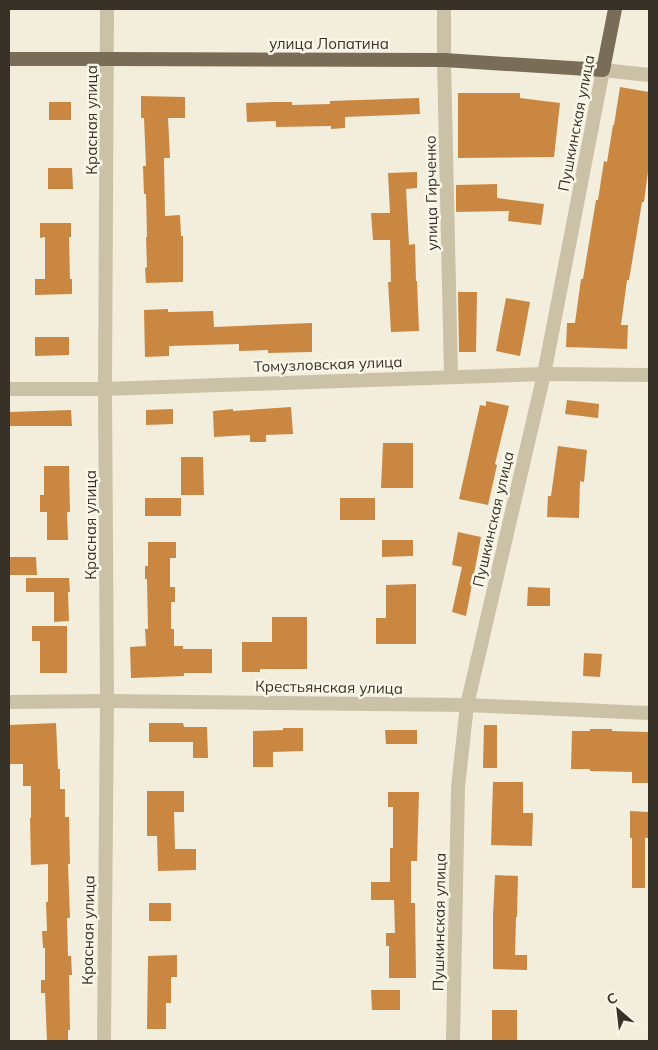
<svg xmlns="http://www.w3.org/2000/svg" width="658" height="1050" font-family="Mulish,sans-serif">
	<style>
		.building { fill: #ca8742 }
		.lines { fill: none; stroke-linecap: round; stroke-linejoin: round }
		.minor { stroke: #cbc1a7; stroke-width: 14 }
		.tertiary { stroke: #cbc1a7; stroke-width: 14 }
		.primary { stroke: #7a6d58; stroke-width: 14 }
		.labels { text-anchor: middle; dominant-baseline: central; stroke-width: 5; stroke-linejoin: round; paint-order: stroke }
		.street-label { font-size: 15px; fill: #383128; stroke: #faf7e8 }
	</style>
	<rect width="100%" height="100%" fill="#f3eedc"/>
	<g class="building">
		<path d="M620,87L649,92V164L644,202H642L629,280H627L621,325H628L627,349L566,347L567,323H575L581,279H583L596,200H598L604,161L607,162L613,125H614Z"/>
		<path d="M458,93H520V98L560,103L554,157L458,158Z"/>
		<path d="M141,96L185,97V118H168L170,158H164L165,216L180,215L181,236H183V282L146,283L145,268L147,267L146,237H147L146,194H144L143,166H146L144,118H141Z"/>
		<path d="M419,98L420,114L345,117V128L331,129V126L276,127V121L247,122L246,103L272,102H292V105L330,104V101Z"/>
		<rect x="49" y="102" width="22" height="18"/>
		<path d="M48,168H72L73,189H48Z"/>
		<path d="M417,172V188L406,189L409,245L415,244L416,281H417L419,331L391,332L388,282H391L390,240H373L371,213H390L388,173Z"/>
		<path d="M497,184V198L544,204L541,225L508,221L509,211L456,212V185Z"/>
		<path d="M40,223H71V237H69L70,279H72V294L35,295V279H45V237L40,238Z"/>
		<path d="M458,292H477L476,352H459Z"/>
		<path d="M506,298L530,302L520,356L496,351Z"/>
		<path d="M168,309V312L213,311L214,327L312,323V352L268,353V350L239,351V344L169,346V356L145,357L144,310Z"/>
		<path d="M35,337H69V355L35,356Z"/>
		<path d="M567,400L599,404L598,418L565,414Z"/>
		<path d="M486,401L509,406L495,464L497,465L488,505L459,499L480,405L486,406Z"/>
		<path d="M291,407L293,434L266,435V442H250V435L214,437L213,411L233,409V411Z"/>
		<path d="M173,409V424L146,425V410Z"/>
		<path d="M71,410L72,426H9V412Z"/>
		<path d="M383,443H413V488H381Z"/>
		<path d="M558,446L587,450L584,482L580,481L579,518L547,517L548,496H551Z"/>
		<path d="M181,457H203L204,495H181Z"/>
		<path d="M44,466H69L70,512H67L68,540H47V512H40V495H44Z"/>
		<rect x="145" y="498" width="36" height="18"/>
		<rect x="340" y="498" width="35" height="22"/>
		<path d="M458,532L481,537L466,616L452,612L462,567L452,565Z"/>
		<path d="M382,540H413V556L382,557Z"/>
		<path d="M148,542H176V558H170V587H175V602H171V629H174V646H183V649H212V673H184V676L131,678L130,647L146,646L145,629H148L147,579H145V566H148Z"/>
		<path d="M9,557H36L37,575H9Z"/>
		<path d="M26,578H69L70,592H68L69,621L54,622V592H26Z"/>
		<path d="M416,584V644H376V618H386V585Z"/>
		<path d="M528,587L550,588V606H527Z"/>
		<path d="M272,617H307V669H260V672H242V642H272Z"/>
		<path d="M32,626H67V673H40V641H32Z"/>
		<path d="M584,653L602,654L600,677L583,676Z"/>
		<path d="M56,723L58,769H60V789H65V817H69L70,864H68L70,918H67L68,956H71L72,975H69L70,1030H68V1041H47L45,993H41V980H45V948H43L42,931H47L46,902H48V864L31,865L30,818H31V786H23V764H9V725Z"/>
		<path d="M149,723H183L184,727H207L208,758H193V742H149Z"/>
		<path d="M484,725H497V768H483Z"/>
		<path d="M283,728H303V751L273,752V767H253V731L283,730Z"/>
		<path d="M590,729H612V731L648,732V783H632V772L590,771V769H571L572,731H590Z"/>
		<path d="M385,730H417V744H386Z"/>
		<path d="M493,782H523V813H533L532,846L491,845Z"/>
		<path d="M147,791H184V812H174L175,849H196V870L158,871L157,836H147Z"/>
		<path d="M388,792H419L417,861H411V903H415L416,978H389V946H386V933H395L394,900H371V882H390V848H393V807H388Z"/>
		<path d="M630,811L648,812V838H645V888H632V838H630Z"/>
		<path d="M495,875L518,876L517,917H516L515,955H527V970L493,969V916Z"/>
		<rect x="149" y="903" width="22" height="18"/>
		<path d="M177,955V977H171V1003H166V1029H147L148,956Z"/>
		<path d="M371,990H400V1010H372Z"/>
		<rect x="492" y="1010" width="25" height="31"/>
	</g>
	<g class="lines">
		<g class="minor">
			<path d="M444,9V60L451,376"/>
			<path d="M9,389H105L544,374L649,375"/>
			<path d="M9,702L107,701L467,705L649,713"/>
			<path d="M104,1041L107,701L105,389L107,9"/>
			<path d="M453,1041L458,787L467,705L544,374L603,70"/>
		</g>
		<path class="tertiary" d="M603,70L649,75"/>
		<path class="primary" d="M9,59H108L444,60L603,70L615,9"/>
	</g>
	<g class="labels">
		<g class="street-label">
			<text x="329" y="43">улица Лопатина</text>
			<text transform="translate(91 120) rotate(-90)">Красная улица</text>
			<text transform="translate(576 123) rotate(-79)">Пушкинская улица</text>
			<text transform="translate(431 193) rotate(-91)">улица Гирченко</text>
			<text transform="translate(328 364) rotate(-2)">Томузловская улица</text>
			<text transform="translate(493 519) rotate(-77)">Пушкинская улица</text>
			<text transform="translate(90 525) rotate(-90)">Красная улица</text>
			<text transform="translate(329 687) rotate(1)">Крестьянская улица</text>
			<text transform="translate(439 922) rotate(-89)">Пушкинская улица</text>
			<text transform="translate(88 930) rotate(-89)">Красная улица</text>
		</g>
	</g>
	<rect width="658" height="1050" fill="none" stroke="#383128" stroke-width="20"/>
	<g transform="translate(618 1010) rotate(332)" stroke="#faf7e8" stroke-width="4" paint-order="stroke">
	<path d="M0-4L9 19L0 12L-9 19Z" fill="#383128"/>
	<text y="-8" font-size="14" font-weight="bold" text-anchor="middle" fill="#383128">С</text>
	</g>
</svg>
